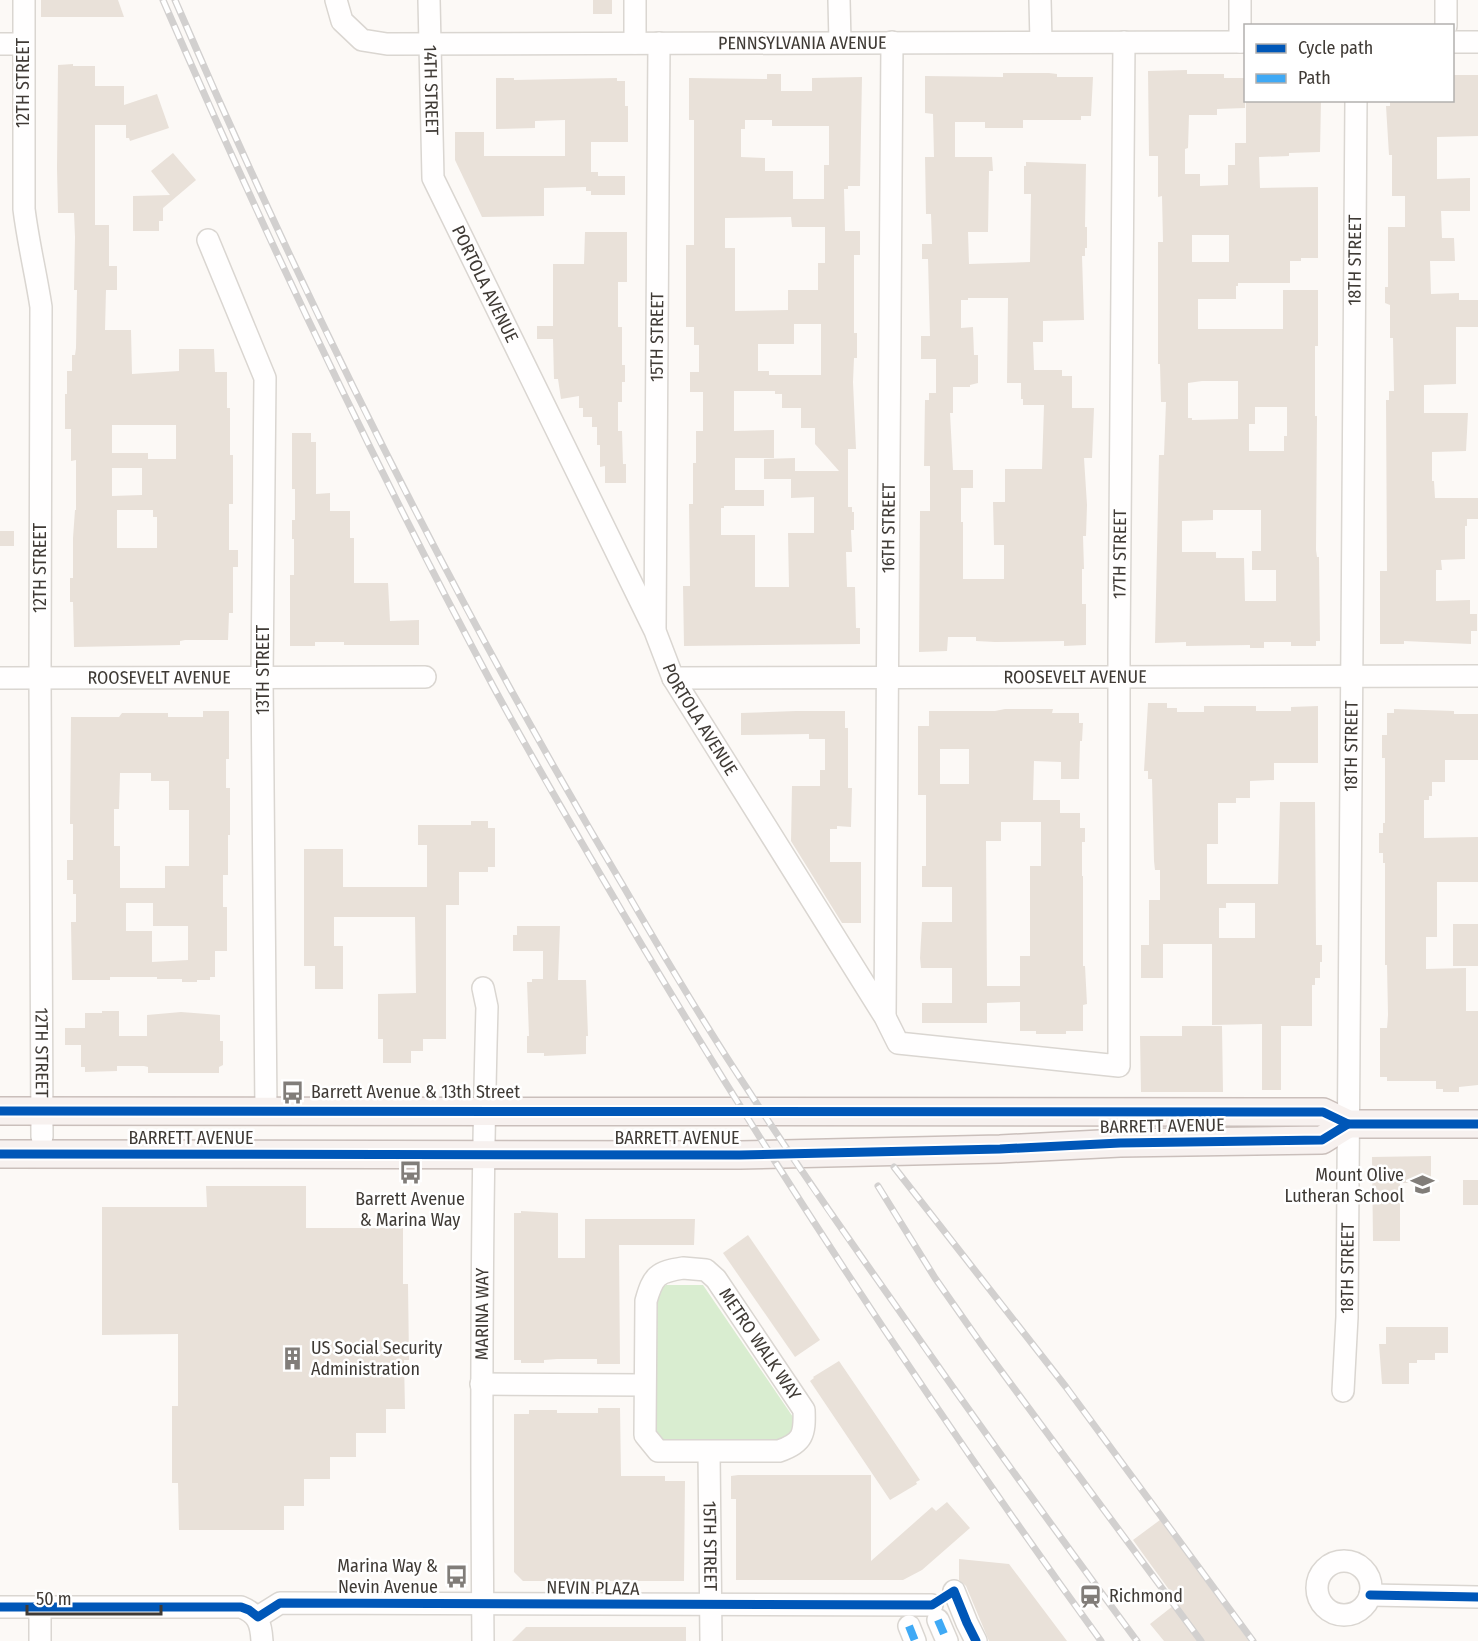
<svg xmlns="http://www.w3.org/2000/svg" width="1478" height="1641" font-family="'Fira Sans Condensed',sans-serif">
	<style>
		.green { fill: #d9edd0 }
		.building { fill: #e9e1d9; fill-rule: evenodd }
		.lines { fill: none; stroke-linecap: round; stroke-linejoin: round }
		.minor-casing { stroke: #dad6d1; stroke-width: 24 }
		.major-casing { stroke: #cabfbb; stroke-width: 30 }
		.minor { stroke: #fffefe; stroke-width: 21 }
		.major { stroke: #f7f1ef; stroke-width: 27 }
		.rail-casing { stroke: #d2d0cf; stroke-width: 7 }
		.rail { stroke: #fff; stroke-width: 4.5; stroke-dasharray: 14; stroke-linecap: butt }
		.quiet { stroke: #3fa9f5; stroke-width: 8; stroke-dasharray: 15 8; stroke-linecap: butt }
		.cycleway-casing { stroke: #fff; stroke-width: 13 }
		.cycleway { stroke: #0057b8; stroke-width: 9 }
		.labels { text-anchor: middle; dominant-baseline: central; stroke-width: 5; stroke-linejoin: round; paint-order: stroke }
		.street-label { font-size: 18px; fill: #3f3a35; stroke: #fff }
		.poi-label { font-size: 18px; fill: #3f3a35; stroke: #fff; text-anchor: start }
	</style>
	<rect width="100%" height="100%" fill="#fcf9f6"/>
	<path class="green" d="M666,1285H703L793,1417C794,1431 792,1437 779,1442H666L659,1436L654,1428L657,1291Z"/>
	<g class="building">
		<path d="M41,0H118L124,17H41Z"/>
		<rect x="593" y="0" width="19" height="14"/>
		<path d="M73,64V66H95V86H124V105L157,94L169,128L130,141L129,138H126V125H95V225H109V266H117V290H106L105,330H131L132,374L179,371V349H214L215,372H227V408H230V455H233V504H229V550H238V567H233V613H229L228,640H185L180,641V645L74,647L73,602H70V578H73V538L75,510H76V460L71,461V429H65V394H67V371H72V355H75L76,348L77,290H74L75,237L74,213H58L57,168L58,65ZM112,425H176V459H148V453H112ZM112,468H142V495L112,496ZM117,510H153V517H157V548H117Z"/>
		<path d="M1187,70V74H1224V78H1245V108L1217,109V115H1189L1188,148L1185,149V174H1200V186L1228,185V165H1235V143H1246V100H1321L1320,152L1289,153V156L1259,157L1260,188L1318,187V258H1301V261H1290V283H1238V286H1236V299H1198V329H1283V290H1318V346H1315V416H1317L1316,550L1317,557H1319L1320,641H1316V646H1291V642H1264V648H1250V645L1186,646V642L1155,643L1159,455H1164L1166,402H1161L1160,364H1158V242H1163L1162,196L1158,197V156H1149L1148,71ZM1192,235H1229V262H1192ZM1202,381H1238V419L1192,420V418H1188V383ZM1255,407H1287V436H1284V451H1249V424H1255ZM1213,510H1261V551H1252V570H1276V601H1245L1244,558H1216V552H1182V521L1213,520Z"/>
		<path d="M1003,73H1049L1057,74V77H1093L1091,116H1081V120H1023V128H985V122H955V157H992L993,171H989L988,232H968L969,264L1030,262L1031,194H1024V166H1026V162L1086,164L1085,227H1087V248H1085V256H1082L1084,320L1043,321V342H1033L1034,370H1062V376H1072V408H1094L1092,458H1084L1087,505L1086,536H1083L1084,569H1082V604H1086V645L1064,646V641L995,642L976,641V637H948L947,651L919,652L920,511H930V466H924L925,400H929V393H936V359H921V336H930L928,259H922V244H932L931,214H926L925,157H934L933,114L925,113V76L1003,77ZM968,298H1008L1007,383H1021V399H1023V405H1044L1042,469H1005V502H993L994,545H1004V579H963V522H961V488H973V470H953L950,413H953V387H970V385L978,383V355H974L973,327L961,328V300H968Z"/>
		<path d="M767,74H781V91H812V78L862,77L860,186H848V189H844L845,231H860V255H854V333H857V358H854L853,382L856,449H848V507H852V512H854V530H851L852,552H846L847,587H855L856,628H860V644L684,646L683,586H690L689,504H693V463H696V431H703V392H690V372H699V345H694V327H686V245H694V120H689V78L767,79ZM745,120H772V126H829V165H824V199H793V171H765V158L741,157V129H745ZM791,217L792,227H825V263H818V290H788V310L735,311V248H725V218ZM794,324H821V375H769V371H758V344H794ZM734,391H775V394H782V408H801V428H815V444L839,471H795V458L764,459V479H791V498L814,497V533H788L789,587H755V535H721V508H724V506H764V490H735V458H774V430L734,431Z"/>
		<path d="M1452,75H1478V136L1437,137V179L1470,178V211H1441L1442,238H1454L1455,261H1430L1431,294L1459,293V300H1478V327H1456V384L1424,385V413H1468L1466,451L1432,452V481H1434L1435,498H1478V519H1467V526H1465V559L1441,560L1442,570H1436V601L1470,600V614H1477V631H1471V644L1404,641V644H1380V571H1387L1386,400H1389V391H1394L1393,338H1390V305L1385,303V287H1388V227H1405V196H1392V155H1389L1386,106H1390V102L1452,100Z"/>
		<path d="M496,78H514V80L617,78V81H625V106H628V142H591V172H598V176H625V195H591V191H586V187L544,188V216L482,217L455,160V132H484V156H565V120L535,121V128L496,129Z"/>
		<path d="M173,153L196,180L163,208V221H159V231H133V196L170,195L151,171Z"/>
		<path d="M585,232H627V282H618V327H622V365H625V382H622V402H618V431H622L623,464H626V483H605V466L600,467V445H597V427H592V417H583V408H579V396L561,399L558,379H554L553,339H537V326H553V264H584Z"/>
		<path d="M292,433H311V442H316V494L330,493V511H350V538H354V583H388L390,621L419,620V645H344V642H315V646H290V575H294V539H292V520H295V489H292Z"/>
		<rect x="0" y="531" width="14" height="15"/>
		<path d="M1148,703H1167V708H1177V712H1204V706H1256V711H1291V707L1318,706V763H1274V780L1250,781V798H1236V803H1218V844H1207V884H1278L1280,802H1315L1316,945H1322V962H1320V978H1315V985H1312V1026H1281V1090H1262V1024L1212,1025V944H1163V978H1141V945H1149V900H1160V870H1155L1154,861L1152,779H1148V771H1144ZM1226,903H1255V938H1219V908H1226Z"/>
		<path d="M1005,709H1053L1052,713H1079V723H1083L1082,741H1080L1079,779H1061V762L1034,761L1033,800H1060V813H1080V828H1085V842H1082V876H1083V966H1085L1087,1004L1083,1005V1031H1066V1034H1036V1031H1020V1002L987,1003V1023H922V1003H952V968H921L920,958L922,922H952V887H922V866H926V795H918V726H929V711H995ZM940,749H969V784H940ZM1001,822H1041V866H1030V956H1020V986H987L986,841H1001Z"/>
		<path d="M1394,709L1454,711V714H1478V760H1445V782H1432V796H1429V800H1424V838L1478,837V882H1437V937H1426V969L1466,968V1011H1478V1085L1459,1087V1092H1443V1089H1436V1081H1387V1077H1380V1028H1387L1388,1015L1387,965H1385V863H1383V853H1379V833H1383V823H1385V758H1382V735H1387V713H1394Z"/>
		<path d="M203,711H229V759H226V788H230V835H228V875H223V907H227V951H215V977H210V980H197V982H182V979H157V977H110V980H72L71,922H76V894H73V880H67V860H73V824H70L71,717H119L122,713H168V717H203ZM120,773H151V781H169V810H189V866H165V888H120V846H114V809H119ZM126,903H153V926H188V960L152,962V931H126Z"/>
		<path d="M796,711H845V728H848V788H852L851,827L837,826V829H830V862H861V923H842L791,841L792,786H820V770H825V739H809V734L741,735V713Z"/>
		<path d="M471,821H488V828H495V867H488V872H459V905H446V1039H423V1051H411V1063H383V1039H378V994L416,993L415,917H334V946H343V989H315V966H304V849H343V887H427V845H418V825H471Z"/>
		<rect x="1453" y="924" width="25" height="42"/>
		<path d="M517,926H560L558,980H586L588,1036H586V1054L544,1056V1053H527V1036H529L527,982H532V979H543V951H513V935H517Z"/>
		<path d="M102,1011H119V1036H147V1015L181,1012L220,1015V1041H223V1065L219,1067V1073H148V1067L144,1066H117V1071L85,1072V1067H81V1045H65V1028H85V1013H102Z"/>
		<path d="M1182,1026H1222L1223,1092H1141L1140,1036H1182Z"/>
		<path d="M1431,1156V1183H1400V1241H1373L1372,1157Z"/>
		<rect x="1463" y="1180" width="15" height="25"/>
		<path d="M206,1186H306V1228H403V1284H408L409,1360H404L405,1409H386V1433H356V1457H330V1479H304V1506H284V1530H179L178,1483H172V1406H178V1334L102,1335V1207H207Z"/>
		<path d="M521,1211L558,1213V1258H585V1219H695L694,1245H619L620,1364H597V1359H557L544,1360V1363H521V1360H514V1213H521Z"/>
		<path d="M748,1235L820,1340L795,1357L723,1253Z"/>
		<path d="M1386,1327H1448V1353H1435V1360H1417V1363H1409V1384H1382L1379,1344H1386Z"/>
		<path d="M839,1361L920,1480L916,1482L917,1484L890,1500L810,1381L814,1378L813,1377Z"/>
		<path d="M598,1408H620L621,1476H665V1481H685L684,1581H523L514,1572V1414H529V1410H557V1413H598Z"/>
		<path d="M738,1475H871V1561L932,1507L936,1511L947,1502L970,1528L922,1570L903,1580H736V1499H731V1476Z"/>
		<path d="M1160,1520L1249,1641H1164L1150,1624L1178,1602L1133,1540Z"/>
		<path d="M959,1559L1009,1564L1067,1641H989L966,1586L959,1580Z"/>
		<path d="M526,1627H686V1641H512Z"/>
	</g>
	<g class="lines">
		<defs>
			<g id="minor">
				<path id="s1" d="M24,0V209C28,242 36,274 41,307L40,677L42,1137"/>
				<path id="s2" d="M336,0L342,21L362,40L387,44L1246,42"/>
				<path id="s3" d="M429,0L433,178L655,631L673,678L885,1017L898,1043L1119,1066V652L1124,42"/>
				<path d="M635,0V43"/>
				<path d="M839,0L840,42"/>
				<path d="M1040,0L1041,42"/>
				<path d="M1446,0V26"/>
				<path d="M1240,42V0"/>
				<path d="M1452,42H1478"/>
				<path d="M0,44H23"/>
				<path d="M208,240L265,378L262,678L266,1111"/>
				<path id="s4" d="M655,628L659,43"/>
				<path id="s5" d="M0,678L425,677"/>
				<path id="s6" d="M673,678L1478,676"/>
				<path id="s7" d="M885,1016L892,42"/>
				<path d="M683,1268L706,1270L716,1279L804,1410C805,1434 803,1443 779,1451H658L645,1435L646,1301C653,1276 657,1272 683,1268Z"/>
				<path d="M481,1384L644,1385"/>
				<path id="s8" d="M1343,1391L1347,1317L1356,100"/>
				<path id="s9" d="M709,1452L711,1641"/>
				<circle cx="1344" cy="1588" r="27"/>
				<path d="M954,1591L967,1623L976,1641"/>
				<path d="M1370,1595L1478,1597"/>
				<path d="M0,1607H241C258,1614 261,1623 262,1641"/>
				<path d="M40,1607V1641"/>
				<path d="M258,1617L280,1603L932,1605"/>
				<path d="M938,1620L947,1641"/>
				<path d="M909,1626L915,1641"/>
				<path id="s10" d="M483,1641C481,1430 481,1219 487,1007L483,988"/>
			</g>
			<g id="major">
				<path d="M0,1111L1323,1112L1348,1124H1478"/>
				<path d="M0,1154L740,1155L1000,1149L1120,1143L1322,1140L1348,1124"/>
			</g>
		</defs>
		<use href="#minor" class="minor-casing"/>
		<use href="#major" class="major-casing"/>
		<use href="#minor" class="minor"/>
		<use href="#major" class="major"/>
		<defs>
			<g id="rail">
				<path d="M163,0C264,233 373,462 493,686C540,773 590,857 640,942C783,1182 937,1415 1101,1641"/>
				<path d="M175,0C307,306 454,602 625,889C665,958 706,1027 750,1093C795,1163 843,1231 891,1299C971,1414 1053,1528 1137,1641"/>
				<path d="M894,1167L1066,1387L1253,1641"/>
				<path d="M878,1186L935,1278L982,1345L1201,1641"/>
			</g>
		</defs>
		<use href="#rail" class="rail-casing"/>
		<use href="#rail" class="rail"/>
		<g class="quiet">
			<path d="M938,1620L947,1641"/>
			<path d="M909,1626L915,1641"/>
		</g>
		<defs>
			<g id="cycleway">
				<path d="M0,1111L1323,1112L1348,1124H1478"/>
				<path d="M0,1154L740,1155L1000,1149L1120,1143L1322,1140L1348,1124"/>
				<path d="M1370,1595L1478,1597"/>
				<path d="M0,1607H241L249,1610L258,1617L280,1603L932,1605L954,1591L967,1623L976,1641"/>
			</g>
		</defs>
		<use href="#cycleway" class="cycleway-casing"/>
		<use href="#cycleway" class="cycleway"/>
	</g>
	<defs>
		<symbol id="bus-bare" viewBox="-9 -9 18 18"><path d="M-5-6H5V4H4V6H2V4H-2V6H-4V4H-5ZM-3.5-4V0h7V-4ZM-3.5 1.2v1.5H-2V1.2ZM2 1.2v1.5H3.5V1.2Z" fill="#817d79" stroke="#fff" stroke-width="2.5" paint-order="stroke"/></symbol>
		<symbol id="school-bare" viewBox="-9 -9 18 18"><path d="M0-5L7-2L0 1L-7-2ZM-4 1L0 2.5L4 1V4Q0 6-4 4Z" fill="#817d79" stroke="#fff" stroke-width="2.5" paint-order="stroke"/></symbol>
		<symbol id="building-bare" viewBox="-9 -9 18 18"><path d="M-4-6H4V6H1V3H-1V6H-4ZM-2.5-4.3h1.7v1.8h-1.7ZM.8-4.3h1.7v1.8H.8ZM-2.5-1h1.7V.8h-1.7ZM.8-1h1.7V.8H.8Z" fill="#817d79" stroke="#fff" stroke-width="2.5" paint-order="stroke"/></symbol>
		<symbol id="station-bare" viewBox="-9 -9 18 18"><path d="M-3-6H3Q5-6 5-4V2Q5 4 3 4L4.5 6H3L1.5 4h-3L-3 6H-4.5L-3 4Q-5 4-5 2V-4Q-5-6-3-6ZM-3.5-4v3h7v-3ZM-3.5 1v1.5H-2V1ZM2 1v1.5H3.5V1Z" fill="#817d79" stroke="#fff" stroke-width="2.5" paint-order="stroke"/></symbol>
	</defs>
	<g fill-rule="evenodd">
		<use href="#bus-bare" x="276" y="1076" width="33" height="33"/>
		<use href="#bus-bare" x="394" y="1156" width="33" height="33"/>
		<use href="#school-bare" x="1406" y="1168" width="33" height="33"/>
		<use href="#building-bare" x="276" y="1342" width="33" height="33"/>
		<use href="#bus-bare" x="440" y="1560" width="33" height="33"/>
		<use href="#station-bare" x="1074" y="1580" width="33" height="33"/>
	</g>
	<g class="labels">
		<g class="street-label">
			<text stroke="none"><textPath href="#s2" startOffset="490">PENNSYLVANIA AVENUE</textPath></text>
			<text transform="translate(23 83) rotate(-90)">12TH STREET</text>
			<text stroke="none"><textPath href="#s3" startOffset="90">14TH STREET</textPath></text>
			<text stroke="none"><textPath href="#s8" startOffset="1131">18TH STREET</textPath></text>
			<text stroke="none"><textPath href="#s3" startOffset="296">PORTOLA AVENUE</textPath></text>
			<text stroke="none"><textPath href="#s4" startOffset="291">15TH STREET</textPath></text>
			<text stroke="none"><textPath href="#s7" startOffset="488">16TH STREET</textPath></text>
			<text stroke="none"><textPath href="#s3" startOffset="1896">17TH STREET</textPath></text>
			<text transform="translate(40 568) rotate(-90)">12TH STREET</text>
			<text transform="translate(263 670) rotate(-90)">13TH STREET</text>
			<text stroke="none"><textPath href="#s6" startOffset="402">ROOSEVELT AVENUE</textPath></text>
			<text stroke="none"><textPath href="#s5" startOffset="159">ROOSEVELT AVENUE</textPath></text>
			<text stroke="none"><textPath href="#s3" startOffset="782">PORTOLA AVENUE</textPath></text>
			<text stroke="none"><textPath href="#s8" startOffset="645">18TH STREET</textPath></text>
			<text stroke="none"><textPath href="#s1" startOffset="1054">12TH STREET</textPath></text>
			<text transform="translate(1162 1126) rotate(-1)">BARRETT AVENUE</text>
			<text x="191" y="1138">BARRETT AVENUE</text>
			<text x="677" y="1138">BARRETT AVENUE</text>
			<text stroke="none"><textPath href="#s8" startOffset="123">18TH STREET</textPath></text>
			<text stroke="none"><textPath href="#s10" startOffset="327">MARINA WAY</textPath></text>
			<text transform="translate(760 1344) rotate(56)">METRO WALK WAY</text>
			<text stroke="none"><textPath href="#s9" startOffset="94">15TH STREET</textPath></text>
			<text transform="translate(593 1588) rotate(1)">NEVIN PLAZA</text>
		</g>
		<g class="poi-label">
			<text x="311" y="1092">Barrett Avenue &amp; 13th Street</text>
			<text x="1404" y="1175" text-anchor="end">Mount Olive<tspan x="1404" dy="21">Lutheran School</tspan></text>
			<text x="410" y="1199" text-anchor="middle">Barrett Avenue<tspan x="410" dy="21">&amp; Marina Way</tspan></text>
			<text x="311" y="1348">US Social Security<tspan x="311" dy="21">Administration</tspan></text>
			<text x="438" y="1566" text-anchor="end">Marina Way &amp;<tspan x="438" dy="21">Nevin Avenue</tspan></text>
			<text x="1109" y="1596">Richmond</text>
		</g>
	</g>
	<rect x="1244" y="24" width="210" height="78" fill="#ffffff" stroke="#b2b0ae" stroke-width="1.5"/>
	<rect x="1256" y="44" width="30" height="9" fill="#0057b8" stroke="#b2b0ae" stroke-width="1.5"/>
	<text x="1298" y="54" font-size="18" fill="#3f3a35">Cycle path</text>
	<rect x="1256" y="74" width="30" height="9" fill="#3fa9f5" stroke="#b2b0ae" stroke-width="1.5"/>
	<text x="1298" y="84" font-size="18" fill="#3f3a35">Path</text>
	<path d="M27 1605v9h134v-9" fill="none" stroke="#3f3a35" stroke-width="3"/>
	<text x="36" y="1605" font-size="18" fill="#3f3a35" stroke="#ffffff" stroke-width="4.5" paint-order="stroke">50 m</text>
</svg>
